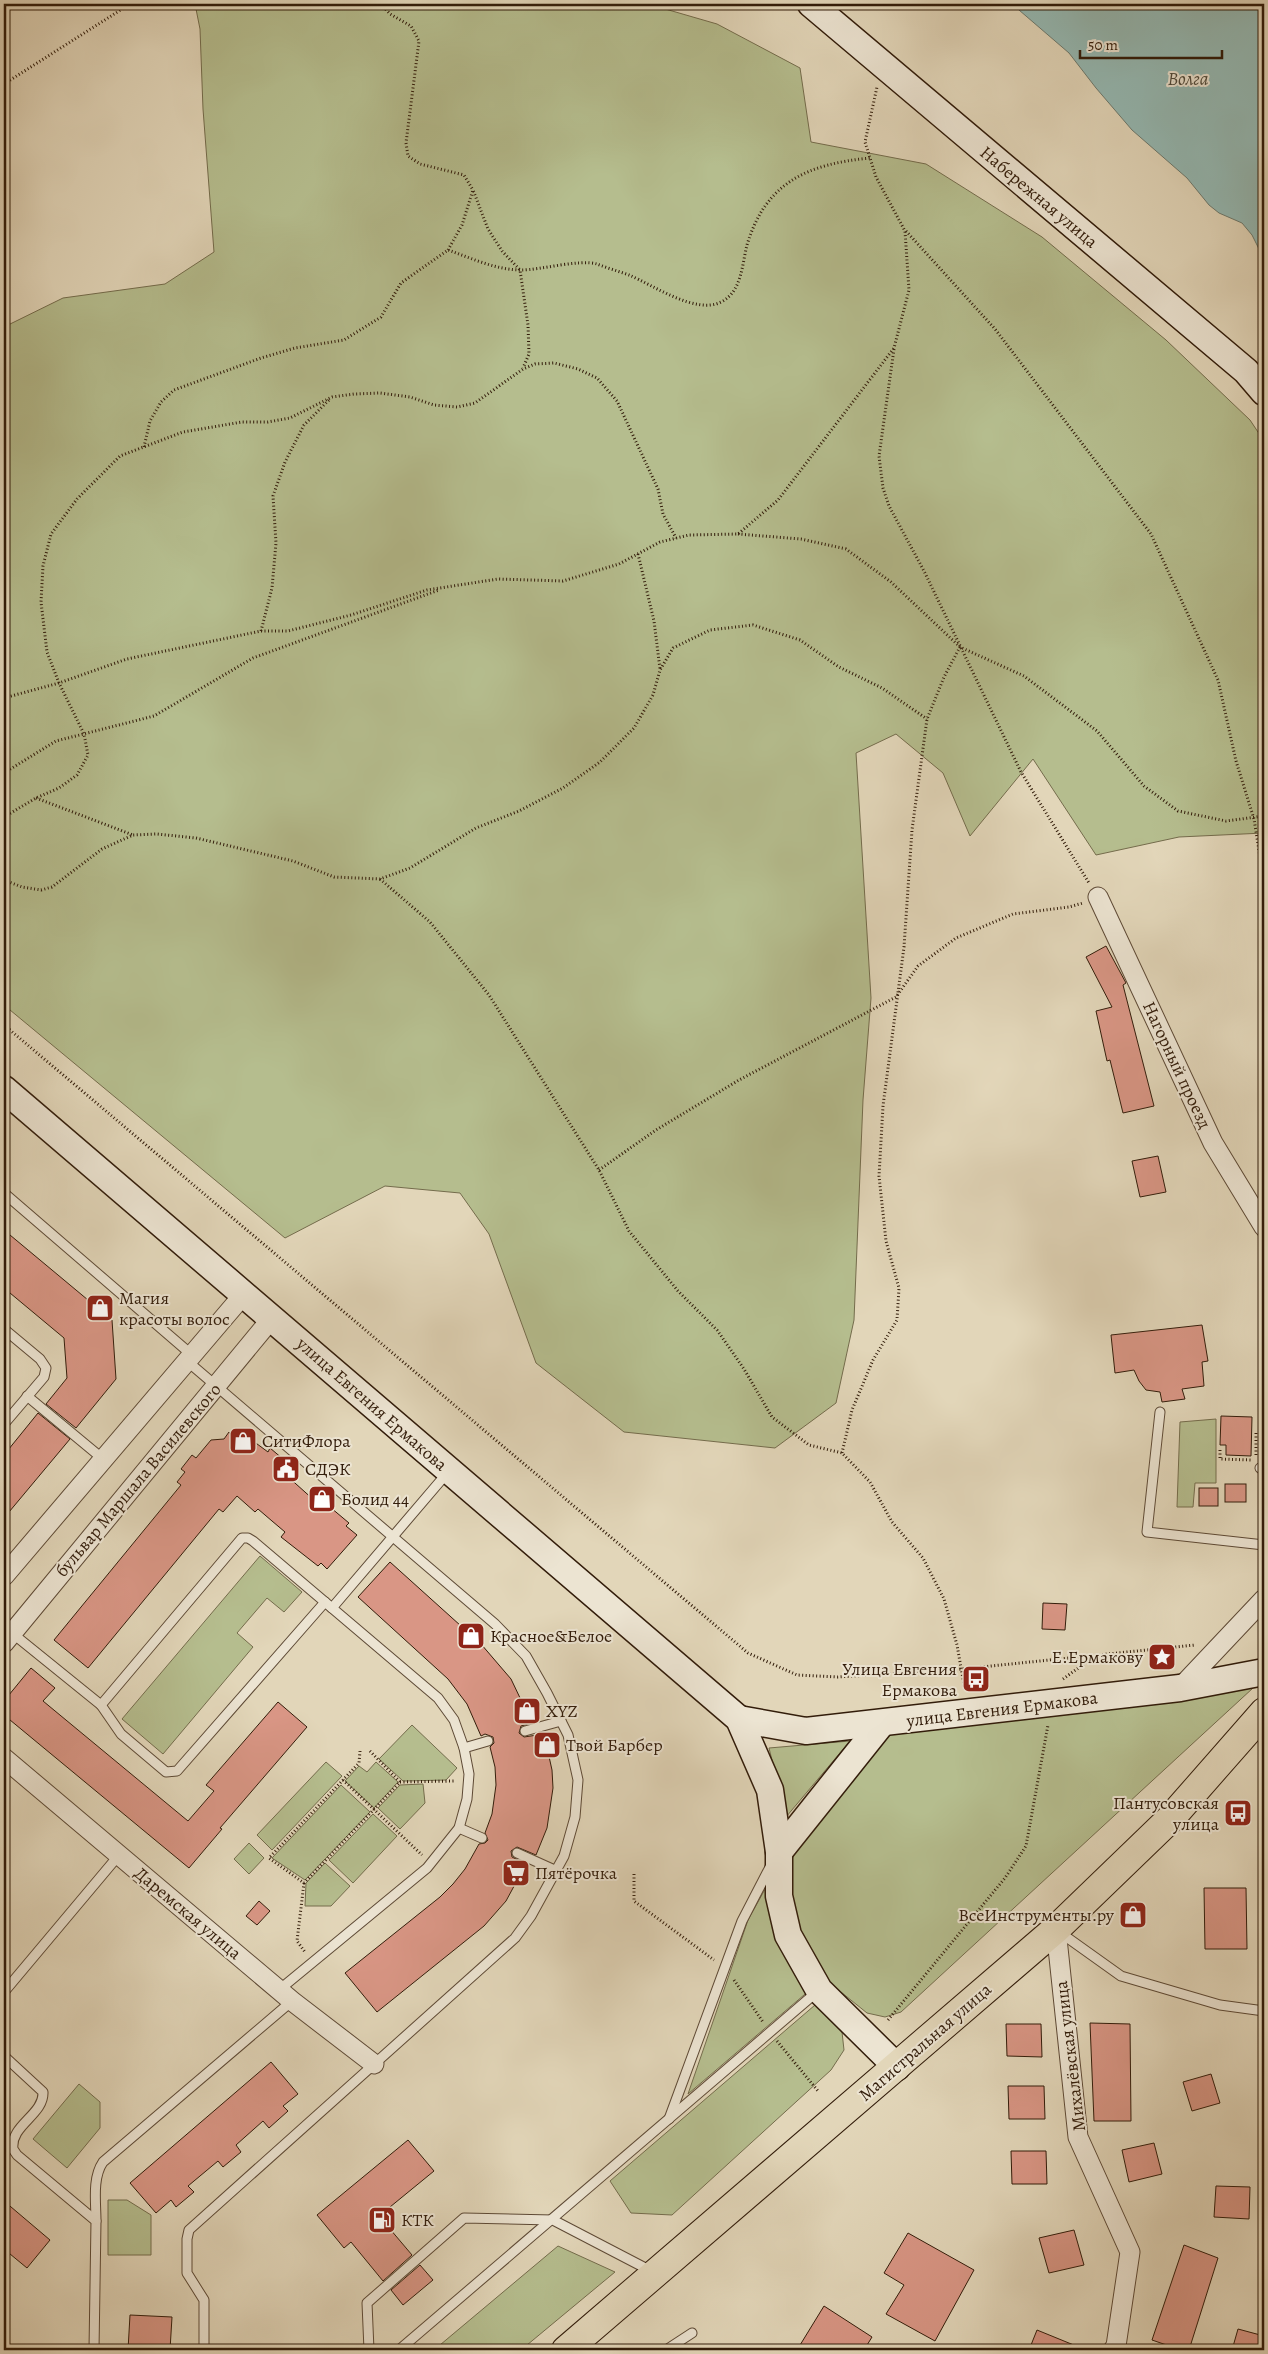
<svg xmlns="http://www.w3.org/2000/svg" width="1268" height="2354" font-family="Alegreya,serif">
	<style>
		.green { fill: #b5bd8e; stroke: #746c4c }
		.water { fill: #95b9b3; stroke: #6d7a6f }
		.building { fill: #d99685; stroke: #321c0a }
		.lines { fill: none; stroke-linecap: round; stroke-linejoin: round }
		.lane-casing { stroke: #5e4a36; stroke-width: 11 }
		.street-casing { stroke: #5e4a36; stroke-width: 21 }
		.secondary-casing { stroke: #321c0a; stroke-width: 29 }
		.highway-casing { stroke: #321c0a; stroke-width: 30 }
		.path { stroke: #321c0a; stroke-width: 3; stroke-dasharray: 1 2.5; stroke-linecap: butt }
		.lane { stroke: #ece4d2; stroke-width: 9 }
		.street { stroke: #ece4d2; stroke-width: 19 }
		.secondary { stroke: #ece4d2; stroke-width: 26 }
		.highway { stroke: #e2d6b9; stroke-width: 28 }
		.labels { text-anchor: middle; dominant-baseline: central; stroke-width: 4; stroke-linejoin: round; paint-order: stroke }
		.street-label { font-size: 18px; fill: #321c0a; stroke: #ece4d2 }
		.poi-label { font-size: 18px; fill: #321c0a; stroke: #ece4d2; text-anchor: start }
		.water-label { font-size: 19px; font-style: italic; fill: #504b3d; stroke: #ece4d2 }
	</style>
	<rect width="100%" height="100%" fill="#e2d6b9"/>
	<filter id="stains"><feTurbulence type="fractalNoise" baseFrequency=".004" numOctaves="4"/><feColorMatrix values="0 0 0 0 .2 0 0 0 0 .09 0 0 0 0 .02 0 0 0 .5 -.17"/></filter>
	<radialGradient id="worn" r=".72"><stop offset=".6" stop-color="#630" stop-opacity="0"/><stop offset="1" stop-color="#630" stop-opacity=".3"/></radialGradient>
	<g class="green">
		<path d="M195,4H648L717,24L800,68L811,142L926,164L1042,237L1166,340L1250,420L1264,441V833L1179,837L1096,855L1033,759L970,836L943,773L896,734L856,753L871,998L863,1100L854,1320L836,1403L775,1448L624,1432L536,1363L489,1234L460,1193L385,1186L285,1238L4,1005V327L63,298L165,284L214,252L203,109L200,29Z"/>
		<path d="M1264,1417V1453C1257,1443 1258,1428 1264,1417Z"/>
		<path d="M1216,1419V1483H1195L1193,1507H1177L1180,1422Z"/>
		<path d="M260,1556L302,1592L284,1612L267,1598L237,1633L253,1647L163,1754L122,1719Z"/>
		<path d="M1253,1688L901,2012L885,2017L867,2013L831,1984L798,1931L789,1894L787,1853L886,1732Z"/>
		<path d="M412,1725L457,1768L446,1780L403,1781L379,1759Z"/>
		<path d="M850,1741L786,1817L769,1748Z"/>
		<path d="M326,1762L342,1776L272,1850L257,1835Z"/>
		<path d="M376,1762L398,1782L374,1808L345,1781L359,1766L367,1772Z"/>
		<path d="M423,1784L425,1803L400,1829L378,1808L400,1785Z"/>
		<path d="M341,1785L370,1812L305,1880L272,1858Z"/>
		<path d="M373,1814L397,1836L353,1883L329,1860Z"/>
		<path d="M249,1843L264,1858L249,1874L234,1859Z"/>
		<path d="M325,1863L350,1886L331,1906H305L306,1883Z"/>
		<path d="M769,1882L811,1989L688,2094L748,1920Z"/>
		<path d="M815,2005L842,2032L844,2050L831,2070L672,2215L631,2213L610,2181Z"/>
		<path d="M79,2084L100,2102V2128L67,2168L33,2139Z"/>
		<path d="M108,2200H127L151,2215V2255H108Z"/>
		<path d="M558,2246L615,2272L521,2350H434Z"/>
	</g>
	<path class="water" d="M1012,4H1264V259L1252,235L1242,223L1219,213L1209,205L1187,178L1132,130L1096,88L1069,53Z"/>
	<g class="building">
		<path d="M1106,946L1126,983L1123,985L1154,1106L1123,1113L1110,1060L1107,1061L1096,1011L1112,1007L1086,957Z"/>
		<path d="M1158,1156L1166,1192L1140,1197L1132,1161Z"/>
		<path d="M4,1230L112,1320L116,1379L76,1428L46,1404L67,1378L64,1338L4,1288Z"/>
		<path d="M1202,1325L1208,1361L1202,1362L1204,1386L1182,1389L1185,1399L1162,1402L1160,1392L1146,1390L1139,1381L1134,1370L1115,1373L1111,1335Z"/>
		<path d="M38,1413L70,1439L4,1518V1455Z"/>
		<path d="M1221,1416L1252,1417L1251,1456L1226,1455V1445H1220Z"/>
		<path d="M229,1432L234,1439L249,1438L268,1452L270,1448L283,1459L280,1463L289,1471L286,1475L315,1501L318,1497L349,1523L346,1526L357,1535L327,1569L321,1563L318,1566L281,1537L285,1532L272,1521L258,1509L255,1512L237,1496L223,1512L219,1509L88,1668L54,1640L181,1485L177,1482L185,1472L181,1469L192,1455L196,1458L211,1440L224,1439Z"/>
		<rect x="1225" y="1484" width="21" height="18"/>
		<rect x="1199" y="1488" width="19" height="18"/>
		<path d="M390,1562L481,1644L511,1679L532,1723L521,1726L519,1733L524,1737L544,1734L552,1770L553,1788L547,1828L536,1855L517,1847L511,1851L512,1857L526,1864L506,1901L484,1926L377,2012L345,1973L440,1897L453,1884L465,1869L479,1844L485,1843L488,1840L485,1833L492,1814L496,1785L495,1767L490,1747L494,1743L493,1737L485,1734L481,1736L467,1704L448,1679L358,1597Z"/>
		<path d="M1043,1603L1067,1604L1065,1630L1042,1629Z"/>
		<path d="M31,1668L55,1688L43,1701L188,1821L214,1791L206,1785L278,1702L307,1727L220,1828L222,1829L189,1868L4,1715V1701Z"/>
		<path d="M1204,1888H1246L1247,1949H1205Z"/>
		<path d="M259,1901L270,1911L257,1925L246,1916Z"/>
		<path d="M1090,2023L1130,2024L1131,2121H1094Z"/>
		<path d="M1006,2024H1041L1042,2057L1007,2056Z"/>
		<path d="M271,2062L298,2094L283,2106L288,2111L269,2128L263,2121L236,2145L241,2152L223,2167L218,2161L188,2186L194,2192L176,2207L171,2200L156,2213L130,2183Z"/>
		<path d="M1211,2074L1220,2103L1192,2111L1183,2082Z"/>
		<path d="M1008,2086H1044L1045,2119H1009Z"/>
		<path d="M408,2140L434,2171L379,2216L412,2255L383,2281L351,2242L344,2248L317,2215Z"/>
		<path d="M1154,2143L1162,2174L1129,2182L1122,2150Z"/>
		<path d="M1011,2151H1046L1047,2184H1012Z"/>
		<path d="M1216,2186L1250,2187L1249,2219L1214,2217Z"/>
		<path d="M4,2201L50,2240L27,2268L4,2249Z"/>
		<path d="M1074,2230L1084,2265L1049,2273L1039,2238Z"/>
		<path d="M908,2233L974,2270L935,2341L886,2314L904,2285L884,2273Z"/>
		<path d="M1184,2245L1218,2258L1189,2350H1181L1152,2340Z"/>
		<path d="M420,2265L433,2280L403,2305L391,2290Z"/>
		<path d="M824,2306L872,2337L864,2350H797Z"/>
		<path d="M130,2315L172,2317L170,2350H128Z"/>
		<path d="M1238,2329L1264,2336V2350H1232Z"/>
		<path d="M1037,2330L1086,2350H1029Z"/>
	</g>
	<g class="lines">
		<defs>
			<g id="lane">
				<path d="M4,1193L192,1355"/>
				<path d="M4,1329L40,1359L46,1368L44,1377L4,1424"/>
				<path d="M187,1361L495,1624L526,1656L547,1693L568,1735L578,1780L575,1817L564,1856L531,1916L515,1938L189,2230L187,2239V2273L204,2300V2350"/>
				<path d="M27,1396L103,1459"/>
				<path d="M1160,1412L1147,1532L1264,1545"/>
				<path d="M1260,1468L1264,1471"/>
				<path d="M12,1633L101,1705L242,1538H248L253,1541L332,1608"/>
				<path d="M101,1705L121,1734L166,1772L177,1771L325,1602"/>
				<path d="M525,1731L561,1721"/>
				<path d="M464,1748L488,1741"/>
				<path d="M459,1828L482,1838"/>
				<path d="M517,1853L557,1871"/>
				<path d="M1058,1931L1121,1976L1220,2005L1264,2011"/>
				<path d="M279,1990L427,1868L459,1828L467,1799L469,1774L464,1748L454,1720L438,1698L332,1608L448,1472"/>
				<path d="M4,1992L119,1855"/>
				<path d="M4,2056L43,2092C44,2115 10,2125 13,2149L17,2155L96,2221L94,2350"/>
				<path d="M669,2119L742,1921L770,1867"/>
				<path d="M96,2221C96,2203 92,2178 103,2162L292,2001"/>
				<path d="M369,2350L367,2303L464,2218L553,2220L653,2272"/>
				<path d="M399,2350L818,1991"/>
				<path d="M666,2350L692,2333"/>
			</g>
			<g id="street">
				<path d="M1098,897L1213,1143L1264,1227"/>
				<path d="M4,1576L244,1294"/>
				<path d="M4,1643L272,1318"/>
				<path d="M1180,1688L1264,1599"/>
				<path d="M4,1758L292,2001L374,2064"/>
				<path d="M1056,1929L1078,2137L1130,2252L1116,2346L1113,2350"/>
			</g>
			<g id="secondary">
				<path d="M811,4L1246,371L1264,392"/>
				<path d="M4,1089L739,1719L770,1790L779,1852V1896L788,1935L819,1990L897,2067"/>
				<path d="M739,1719L806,1731L1180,1688L1264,1672"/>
				<path d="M779,1852L882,1723"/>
			</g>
			<path id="highway" d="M566,2350L1056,1929L1171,1818L1264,1712"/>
		</defs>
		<use href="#lane" class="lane-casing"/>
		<use href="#street" class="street-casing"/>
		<use href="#secondary" class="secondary-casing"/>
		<use href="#highway" class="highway-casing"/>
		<g class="path">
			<path d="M381,4L390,14L411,26L419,41L406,143L408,156L420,164L464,175L473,190"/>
			<path d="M4,84L130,4"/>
			<path d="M906,231L995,329L1151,534L1218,680L1236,761L1254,819L1264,882"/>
			<path d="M448,250L462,225L473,190L488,229L502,251L520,270L528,325L529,354L523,368"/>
			<path d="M894,349L879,456L883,488L889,506L924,571L1021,772L1089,883"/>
			<path d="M144,447L150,421L161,402L174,390L261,358L295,348L344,340L381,317L401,283L448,250C471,258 496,270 521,270C541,270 579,259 597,264C607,268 618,271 629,275C653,285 696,315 721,302C742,292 742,264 747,245C766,181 809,164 870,158"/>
			<path d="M738,534L801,539L846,549L891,582L960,647L1024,676L1097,731L1144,786L1178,811L1226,821L1264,816"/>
			<path d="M638,554L654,621L660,669"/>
			<path d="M261,631L272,588L276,543L273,496L285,462L304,425L329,400"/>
			<path d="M4,698L59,683L127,659L261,631H288L351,615L427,590L498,579L563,581L619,564L660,542L689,535L738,534L778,500L894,348L909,290L905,231L876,177L865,142L877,87"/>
			<path d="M4,773L56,741L154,716L253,658L439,590"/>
			<path d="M36,798L133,835"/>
			<path d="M4,817L36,798L59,788L77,775L88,755L84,734L59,683L47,652L41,602L43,566L51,534L77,499L120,456L183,432L242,422H268L290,418L332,397L354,394L380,393L410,397L434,405L457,407L475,403L523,369L535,364L554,363L578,369L597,378L617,401L658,489L663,514L676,538"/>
			<path d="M380,879L430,922L489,995L599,1170L629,1231L678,1291L717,1330L744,1369L772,1417L809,1445L842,1453L870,1482L892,1522L923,1558L944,1599L957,1645L965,1690"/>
			<path d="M4,880L22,887L41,890L52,887L102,849L133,835L157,834L196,838L293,861L334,877L380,879L410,868L476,828L519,811L563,788L600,762L634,728L653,695L660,670L673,648L710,630L753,625L800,640L839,667L882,688L927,719"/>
			<path d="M4,1025L748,1653L797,1675L838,1677L962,1669L1195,1645"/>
			<path d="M599,1170L656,1130L739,1080L896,997L918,966L956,938L1013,914L1069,907L1083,903"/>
			<path d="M1220,1450V1459L1251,1460"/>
			<path d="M842,1453L852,1410L873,1360L897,1320L899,1288L886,1241L879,1176L883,1106L904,947L912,830L927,719L944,677L960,647"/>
			<path d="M1256,1455V1433"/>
			<path d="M1063,1679L1095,1656"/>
			<path d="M360,1751L359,1763L269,1858L304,1883L400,1782L369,1750"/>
			<path d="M343,1780L422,1855"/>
			<path d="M400,1782L455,1781"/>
			<path d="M634,1874V1901L714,1960"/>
			<path d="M304,1883L297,1941L305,1952"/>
			<path d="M734,1980L763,2022"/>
			<path d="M888,2020L1005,1878L1026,1846L1048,1725"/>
			<path d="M777,2041L818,2091"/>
		</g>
		<use href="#lane" class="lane"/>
		<use href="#street" class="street"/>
		<use href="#secondary" class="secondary"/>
		<use href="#highway" class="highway"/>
	</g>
	<defs>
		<symbol id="shop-square" viewBox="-11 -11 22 22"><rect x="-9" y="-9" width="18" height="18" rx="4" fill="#8f2418" stroke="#ece4d2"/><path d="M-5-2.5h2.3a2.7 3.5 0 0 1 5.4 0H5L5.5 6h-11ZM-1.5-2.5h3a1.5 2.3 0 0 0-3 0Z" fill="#fff"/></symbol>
		<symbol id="civic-square" viewBox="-11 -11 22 22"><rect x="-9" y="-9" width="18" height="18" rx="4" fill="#8f2418" stroke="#ece4d2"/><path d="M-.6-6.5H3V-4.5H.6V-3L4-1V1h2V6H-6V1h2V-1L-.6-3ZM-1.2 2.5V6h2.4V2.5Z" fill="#fff"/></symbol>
		<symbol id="sight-square" viewBox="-11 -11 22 22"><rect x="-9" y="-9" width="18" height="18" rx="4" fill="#8f2418" stroke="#ece4d2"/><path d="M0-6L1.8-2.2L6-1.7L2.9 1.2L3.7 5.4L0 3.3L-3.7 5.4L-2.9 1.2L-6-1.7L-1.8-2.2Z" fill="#fff"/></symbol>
		<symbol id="bus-square" viewBox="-11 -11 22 22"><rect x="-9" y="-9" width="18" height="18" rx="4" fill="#8f2418" stroke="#ece4d2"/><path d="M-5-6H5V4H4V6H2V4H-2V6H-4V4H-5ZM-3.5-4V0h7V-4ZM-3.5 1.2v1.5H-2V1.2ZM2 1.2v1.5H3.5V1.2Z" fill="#fff"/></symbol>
		<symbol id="supermarket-square" viewBox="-11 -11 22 22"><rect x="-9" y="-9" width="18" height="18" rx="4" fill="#8f2418" stroke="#ece4d2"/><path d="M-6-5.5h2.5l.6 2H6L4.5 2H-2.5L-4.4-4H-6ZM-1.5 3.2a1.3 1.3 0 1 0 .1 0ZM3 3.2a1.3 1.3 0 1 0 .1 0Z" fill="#fff"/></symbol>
		<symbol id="fuel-square" viewBox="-11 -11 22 22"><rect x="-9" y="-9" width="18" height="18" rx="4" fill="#8f2418" stroke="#ece4d2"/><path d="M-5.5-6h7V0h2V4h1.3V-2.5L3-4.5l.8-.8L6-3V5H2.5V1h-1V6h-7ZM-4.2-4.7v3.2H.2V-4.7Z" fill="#fff"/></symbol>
	</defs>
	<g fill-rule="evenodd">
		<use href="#shop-square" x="84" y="1292" width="32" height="32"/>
		<use href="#shop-square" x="227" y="1425" width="32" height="32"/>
		<use href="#civic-square" x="270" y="1453" width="32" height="32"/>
		<use href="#shop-square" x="306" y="1483" width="32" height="32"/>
		<use href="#shop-square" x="455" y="1620" width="32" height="32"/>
		<use href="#sight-square" x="1146" y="1641" width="32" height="32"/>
		<use href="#bus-square" x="960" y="1663" width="32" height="32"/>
		<use href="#shop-square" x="511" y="1695" width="32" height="32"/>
		<use href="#shop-square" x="531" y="1729" width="32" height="32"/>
		<use href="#bus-square" x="1222" y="1797" width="32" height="32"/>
		<use href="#supermarket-square" x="500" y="1857" width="32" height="32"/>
		<use href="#shop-square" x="1117" y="1899" width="32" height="32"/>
		<use href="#fuel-square" x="366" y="2204" width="32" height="32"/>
	</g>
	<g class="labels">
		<g class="street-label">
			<text transform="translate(1039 197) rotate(40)">Набережная улица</text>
			<text transform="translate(1177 1065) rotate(65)">Нагорный проезд</text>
			<text transform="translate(372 1404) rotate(41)">улица Евгения Ермакова</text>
			<text transform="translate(138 1480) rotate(-50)">бульвар Маршала Василевского</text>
			<text transform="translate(1002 1709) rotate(-7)">улица Евгения Ермакова</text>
			<text transform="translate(188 1913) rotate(40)">Даремская улица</text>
			<text transform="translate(925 2042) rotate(-41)">Магистральная улица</text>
			<text transform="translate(1070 2056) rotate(-97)">Михалёвская улица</text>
		</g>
		<g class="poi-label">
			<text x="119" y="1298">Магия<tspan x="119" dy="21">красоты волос</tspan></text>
			<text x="262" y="1441">СитиФлора</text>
			<text x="305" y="1469">СДЭК</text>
			<text x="341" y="1499">Болид 44</text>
			<text x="490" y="1636">Красное&amp;Белое</text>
			<text x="1143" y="1657" text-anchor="end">Е.Ермакову</text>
			<text x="957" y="1669" text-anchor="end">Улица Евгения<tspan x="957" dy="21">Ермакова</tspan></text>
			<text x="546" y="1711">XYZ</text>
			<text x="566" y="1745">Твой Барбер</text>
			<text x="1219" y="1803" text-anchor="end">Пантусовская<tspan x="1219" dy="21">улица</tspan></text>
			<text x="535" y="1873">Пятёрочка</text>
			<text x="1114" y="1915" text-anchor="end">ВсеИнструменты.ру</text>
			<text x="401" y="2220">КТК</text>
		</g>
		<g class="water-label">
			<text x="1188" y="79">Волга</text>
		</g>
	</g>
	<rect width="1268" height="2354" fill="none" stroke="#e2d6b9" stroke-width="20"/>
	<rect x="5" y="5" width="1258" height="2344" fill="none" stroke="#321c0a" stroke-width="2.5"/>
	<rect x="10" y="10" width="1248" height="2334" fill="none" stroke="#321c0a"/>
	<path d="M1080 50v8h142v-8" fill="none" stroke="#321c0a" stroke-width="2.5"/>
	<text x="1088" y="50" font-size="15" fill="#321c0a" stroke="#ece4d2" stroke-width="4" paint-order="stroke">50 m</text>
	<rect width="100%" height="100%" filter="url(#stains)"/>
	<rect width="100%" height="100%" fill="url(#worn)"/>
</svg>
